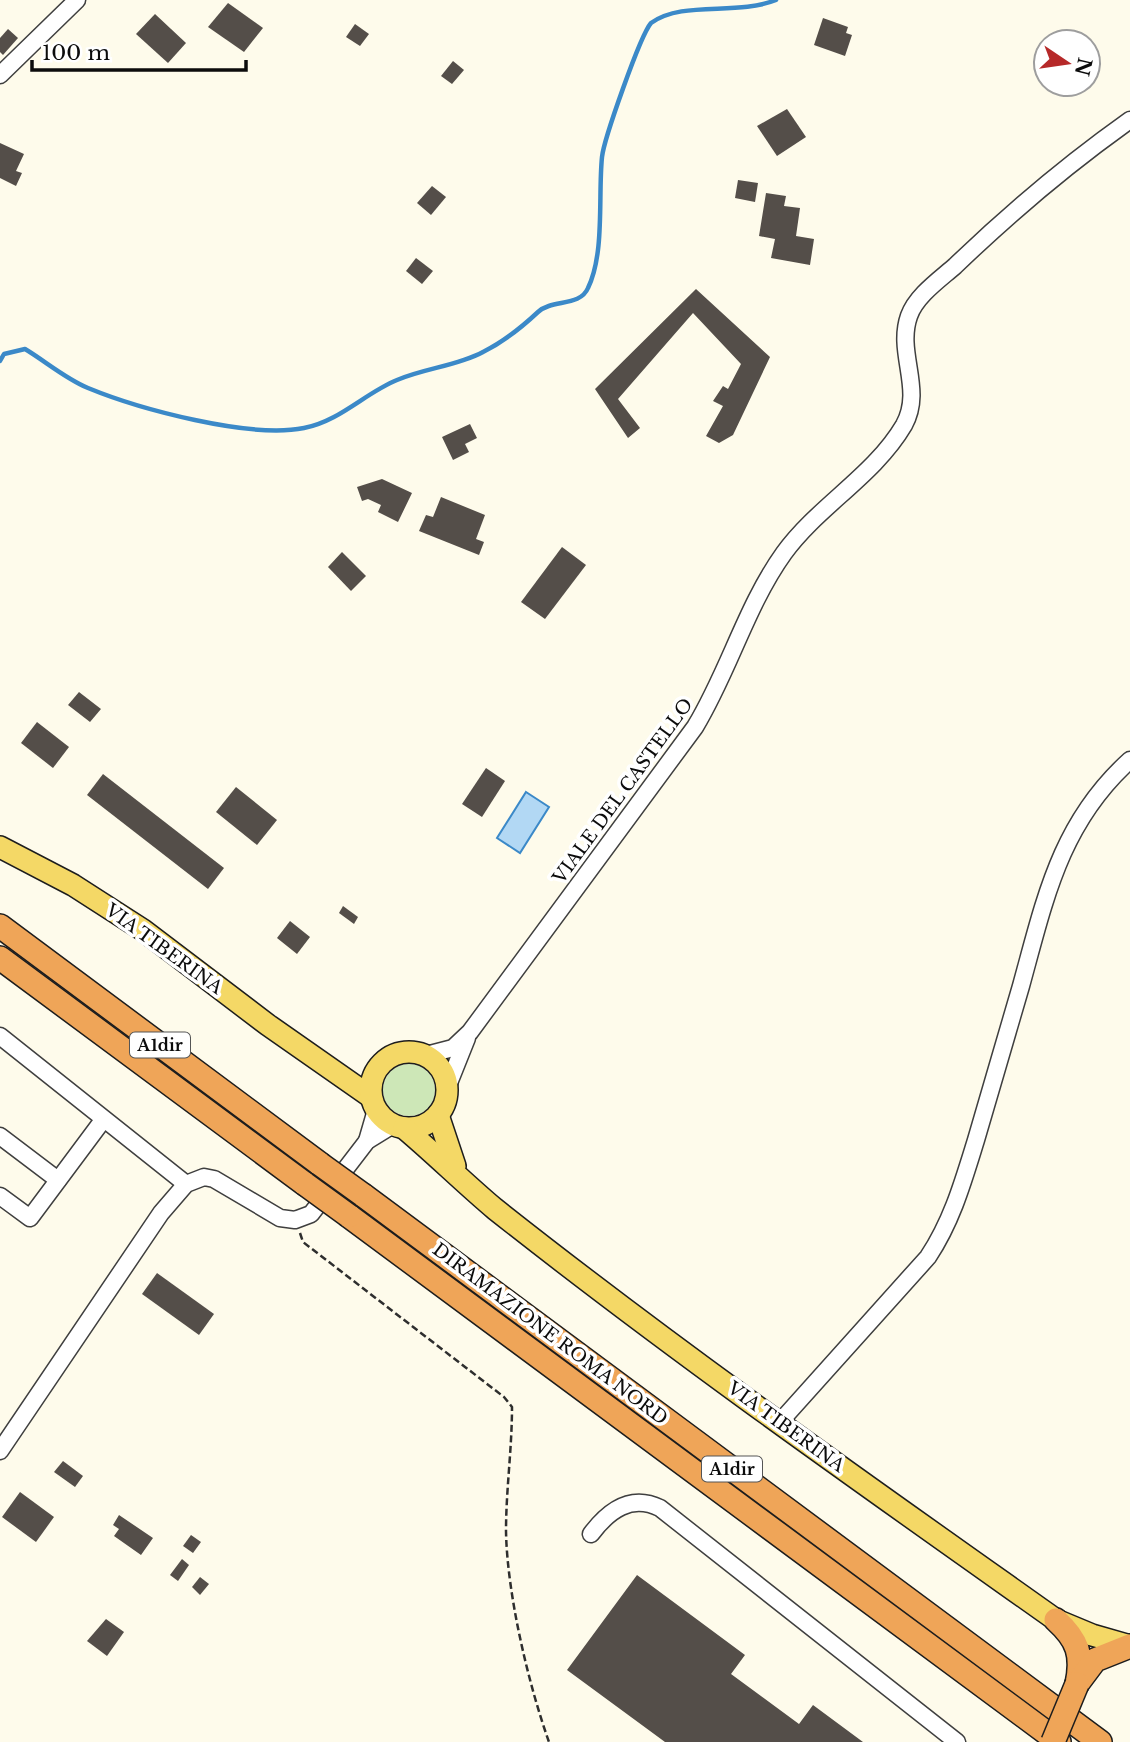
<svg xmlns="http://www.w3.org/2000/svg" width="1130" height="1742" font-family="'Libre Baskerville',serif">
	<style>
		.green { fill: #cde7b7 }
		.water { fill: #b2d8f4; stroke: #3b89c8; stroke-width: 2 }
		.lines { fill: none; stroke-linecap: round; stroke-linejoin: round }
		.stream { stroke: #3b89c8; stroke-width: 4.5 }
		.building { fill: #544e49 }
		.minor-casing { stroke: #3f3f3f; stroke-width: 19 }
		.major-casing { stroke: #1d1d1d; stroke-width: 24 }
		.highway-casing { stroke: #1d1d1d; stroke-width: 26 }
		.path { stroke: #2e2e2e; stroke-width: 2.5; stroke-dasharray: 7 3.5; stroke-linecap: butt }
		.minor { stroke: #fff; stroke-width: 16 }
		.major { stroke: #f4d866; stroke-width: 21 }
		.highway { stroke: #efa558; stroke-width: 23 }
		.highway-bridge-casing { stroke: #1d1d1d; stroke-width: 26; stroke-linecap: butt }
		.highway-bridge { stroke: #efa558; stroke-width: 23 }
		.labels { text-anchor: middle; dominant-baseline: central; stroke-width: 7; stroke-linejoin: round; paint-order: stroke }
		.shield { fill: #fff; stroke: #555; stroke-width: 2 }
		.shield-label { font-size: 16px; font-weight: bold; fill: #0c0c0c }
		.street-label { font-size: 18px; fill: #0c0c0c; stroke: #fff }
	</style>
	<rect width="100%" height="100%" fill="#fefbeb"/>
	<circle class="green" cx="409" cy="1090" r="26"/>
	<path class="water" d="M526,792L549,807L520,853L497,838Z"/>
	<g class="lines">
		<path class="stream" d="M0,361L4,354L25,349C45,361 66,379 88,388C139,409 250,439 304,428C340,421 365,393 397,380C425,368 457,366 483,352C503,342 522,327 538,312C552,299 580,307 588,288C605,253 598,196 602,157C604,139 640,36 651,23C683,0 736,16 776,0"/>
	</g>
	<g class="building">
		<path d="M228,3L263,28L244,52L208,27Z"/>
		<path d="M155,14L186,43L168,63L136,34Z"/>
		<path d="M823,18L848,27L846,33L852,35L845,56L814,45Z"/>
		<path d="M355,24L369,34L360,46L346,37Z"/>
		<path d="M8,29L18,38L3,55L0,52V38Z"/>
		<path d="M453,61L464,70L452,84L441,76Z"/>
		<path d="M787,109L806,137L777,156L757,126Z"/>
		<path d="M0,143L24,154L16,171L22,173L16,186L0,178Z"/>
		<path d="M738,180L758,183L755,202L735,198Z"/>
		<path d="M432,186L446,197L431,215L417,203Z"/>
		<path d="M766,193L786,196L784,206L800,208L796,236L814,239L810,265L771,258L775,239L759,236Z"/>
		<path d="M416,258L433,271L422,284L406,271Z"/>
		<path d="M696,289L770,357L733,435L719,443L706,436L723,406L713,401L723,386L728,389L741,364L693,313L618,399L640,428L628,438L595,389Z"/>
		<path d="M470,424L477,438L465,444L469,452L453,460L442,437Z"/>
		<path d="M382,479L412,493L398,522L378,512L381,505L368,499L362,501L357,487Z"/>
		<path d="M441,497L485,515L476,539L484,542L479,555L419,531L426,515L433,517Z"/>
		<path d="M562,547L586,565L545,619L521,602Z"/>
		<path d="M342,552L366,576L351,591L328,567Z"/>
		<path d="M79,692L101,709L90,722L68,705Z"/>
		<path d="M37,722L69,747L53,768L21,743Z"/>
		<path d="M486,768L505,781L482,817L462,804Z"/>
		<path d="M103,774L224,868L208,889L87,795Z"/>
		<path d="M236,787L277,820L257,845L216,812Z"/>
		<path d="M343,906L358,917L354,924L339,913Z"/>
		<path d="M290,921L310,937L297,954L277,938Z"/>
		<path d="M157,1273L214,1314L199,1335L142,1294Z"/>
		<path d="M63,1461L83,1476L75,1487L54,1472Z"/>
		<path d="M20,1492L54,1517L36,1542L2,1517Z"/>
		<path d="M119,1515L153,1538L141,1555L114,1536L119,1529L113,1525Z"/>
		<path d="M191,1535L201,1542L193,1553L183,1546Z"/>
		<path d="M182,1559L189,1565L178,1581L170,1575Z"/>
		<path d="M637,1575L745,1655L731,1674L799,1724L813,1705L863,1742H665L567,1670Z"/>
		<path d="M200,1577L209,1584L200,1595L192,1587Z"/>
		<path d="M106,1619L124,1632L107,1656L87,1641Z"/>
	</g>
	<g class="lines">
		<defs>
			<g id="minor">
				<path d="M0,75L77,0"/>
				<path d="M0,1036L186,1184"/>
				<path d="M426,1055L453,1048L470,1032L695,727C729,671 746,606 784,553C818,506 874,476 904,425C924,389 896,353 909,316C916,296 939,280 955,266C1010,213 1068,164 1130,120"/>
				<path d="M447,1088L467,1038"/>
				<path d="M0,1136L58,1180"/>
				<path d="M367,1141L376,1110"/>
				<path d="M0,1196L30,1218L103,1120"/>
				<path d="M779,1423L928,1257C952,1221 963,1182 976,1140C991,1089 1006,1037 1021,986C1045,899 1060,823 1130,760"/>
				<path d="M0,1451L161,1213L186,1184L204,1177L214,1179L280,1218L295,1220L311,1214L367,1141L393,1125"/>
				<path d="M591,1534C609,1510 631,1494 660,1508L957,1742"/>
			</g>
			<g id="major">
				<path d="M0,847L73,885L143,930L268,1025L371,1097"/>
				<circle cx="409" cy="1090" r="38"/>
				<path d="M438,1115L455,1166"/>
				<path d="M404,1128C435,1154 464,1183 495,1209C677,1353 867,1486 1056,1620L1092,1635L1130,1646"/>
			</g>
			<g id="highway">
				<path d="M0,926L320,1164"/>
				<path d="M0,958L305,1184"/>
				<path d="M363,1195L1100,1742"/>
				<path d="M349,1216L1059,1742"/>
				<path d="M1056,1620C1078,1640 1083,1655 1077,1684"/>
				<path d="M1077,1684L1095,1660L1130,1646"/>
			</g>
		</defs>
		<use href="#minor" class="minor-casing"/>
		<use href="#major" class="major-casing"/>
		<use href="#highway" class="highway-casing"/>
		<path class="path" d="M300,1233L303,1242L504,1397L512,1407C512,1449 506,1490 506,1531C507,1593 528,1683 549,1742"/>
		<use href="#minor" class="minor"/>
		<use href="#major" class="major"/>
		<use href="#highway" class="highway"/>
		<defs>
			<g id="highway-bridge">
				<path d="M320,1164L363,1195"/>
				<path d="M305,1184L349,1216"/>
				<path d="M1053,1742L1077,1684"/>
			</g>
		</defs>
		<use href="#highway-bridge" class="highway-bridge-casing"/>
		<use href="#highway-bridge" class="highway-bridge"/>
	</g>
	<g class="labels">
		<g class="shield">
			<rect x="130" y="1032.5" width="60" height="25" rx="5"/>
			<rect x="702" y="1456.5" width="60" height="25" rx="5"/>
		</g>
		<g class="shield-label">
			<text x="160" y="1045">A1dir</text>
			<text x="732" y="1469">A1dir</text>
		</g>
		<g class="street-label">
			<text transform="translate(623 791) rotate(-54)">VIALE DEL CASTELLO</text>
			<text transform="translate(164 949) rotate(36)">VIA TIBERINA</text>
			<text transform="translate(550 1334) rotate(37)">DIRAMAZIONE ROMA NORD</text>
			<text transform="translate(786 1427) rotate(36)">VIA TIBERINA</text>
		</g>
	</g>
	<g transform="translate(1067 63) rotate(103)"><circle r="33" fill="#ffffff" stroke="#9e9e9e" stroke-width="2"/>
	<path d="M0-5L12 26L0 18L-12 26Z" fill="#b62929"/>
	<text y="-10" font-size="19" font-weight="bold" text-anchor="middle" fill="#0c0c0c">N</text>
	</g>
	<path d="M32 60v10h214v-10" fill="none" stroke="#0c0c0c" stroke-width="3.5"/>
	<text x="42" y="60" font-size="21" fill="#0c0c0c" stroke="#ffffff" stroke-width="5" paint-order="stroke">100 m</text>
</svg>
